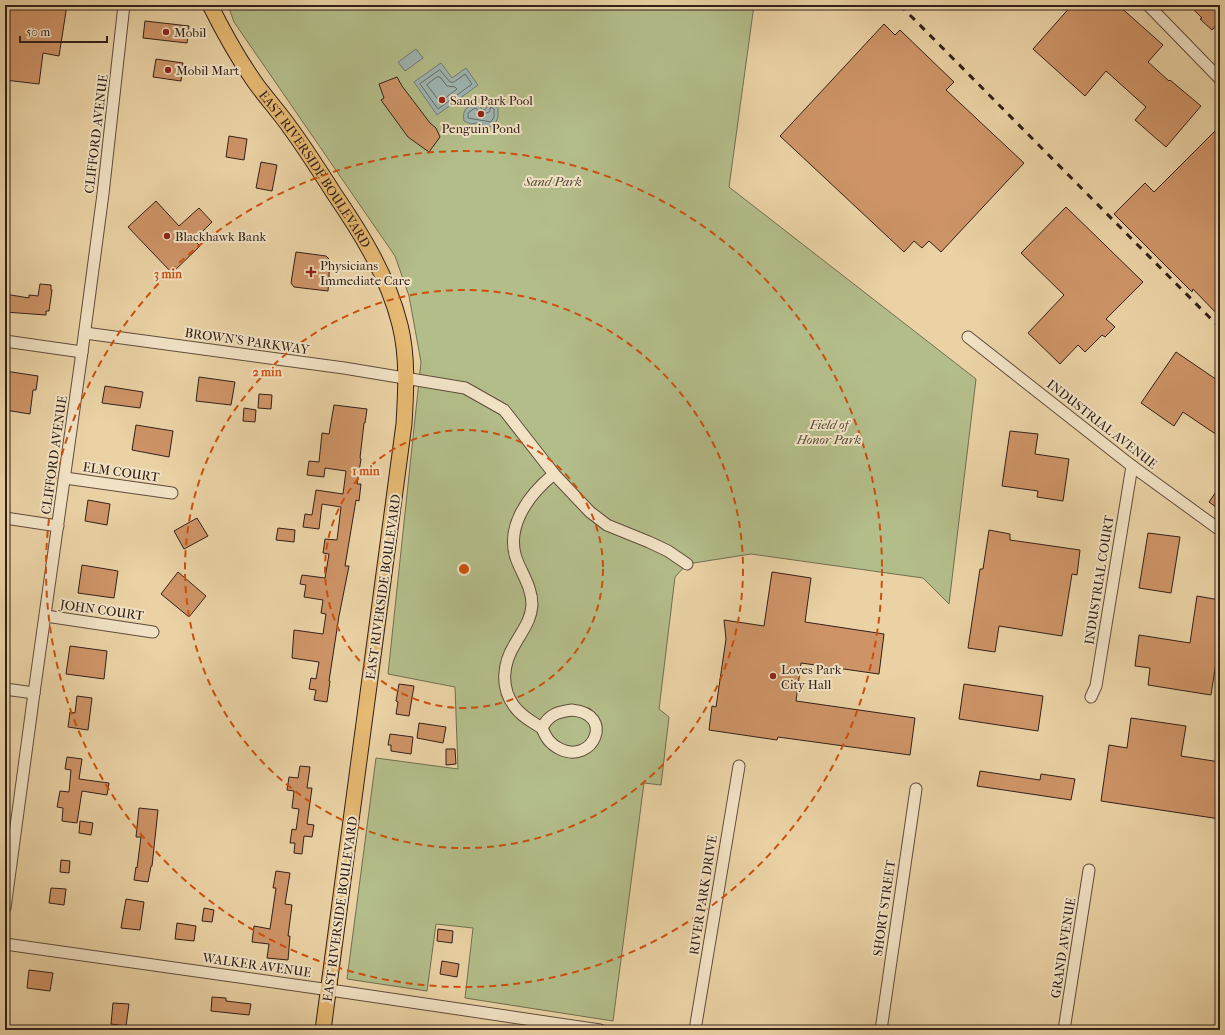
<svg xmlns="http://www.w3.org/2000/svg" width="1225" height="1035" font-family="'IM FELL French Canon',serif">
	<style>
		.green { fill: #b3bd89; stroke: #726e51 }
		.water { fill: #9db5b2; stroke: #727975 }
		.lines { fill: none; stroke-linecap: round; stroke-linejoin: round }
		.shore { stroke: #686a66; stroke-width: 1 }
		.building { fill: #ce9467; stroke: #322019 }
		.minor-casing { stroke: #604c3c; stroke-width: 13 }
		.major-casing { stroke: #322019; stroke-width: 17 }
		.minor { stroke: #f1e2c4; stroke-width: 11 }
		.major { stroke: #e5b972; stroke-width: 15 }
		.rail { stroke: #322019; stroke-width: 3; stroke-dasharray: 7 7; stroke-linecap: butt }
		.ring { fill: none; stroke: #cd500e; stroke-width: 2; stroke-dasharray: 7 5 }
		.poi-dot { fill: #8f2418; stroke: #f1e2c4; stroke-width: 1.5 }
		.labels { text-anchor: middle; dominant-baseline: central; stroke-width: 4; stroke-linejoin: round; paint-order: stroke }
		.poi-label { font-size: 13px; fill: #322019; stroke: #f1e2c4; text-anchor: start }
		.street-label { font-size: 13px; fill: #322019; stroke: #f1e2c4 }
		.park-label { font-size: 13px; font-style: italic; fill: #524735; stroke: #f1e2c4 }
		.centre { fill: #cd500e; stroke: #f1e2c4; stroke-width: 2 }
		.ring-label { font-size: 12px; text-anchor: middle; font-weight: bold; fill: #cd500e; stroke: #f1e2c4; stroke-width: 4; stroke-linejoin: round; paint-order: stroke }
	</style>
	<rect width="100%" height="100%" fill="#ead2a4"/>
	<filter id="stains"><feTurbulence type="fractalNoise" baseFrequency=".005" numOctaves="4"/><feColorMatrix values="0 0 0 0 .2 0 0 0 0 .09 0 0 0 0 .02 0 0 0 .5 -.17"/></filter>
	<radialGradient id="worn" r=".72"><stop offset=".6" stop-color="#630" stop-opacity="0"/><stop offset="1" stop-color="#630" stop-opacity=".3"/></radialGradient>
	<path class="green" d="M228,5H754L729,187L976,379L949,604L923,578L751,554L687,564L675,577L659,709L669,717L661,785L644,783L613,1021L465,998L473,928L436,924L427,991L347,979L376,758L458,769L455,687L388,674L421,362L409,296L395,256L234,22Z"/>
	<g class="water">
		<path d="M416,49L423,58L405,71L398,62Z"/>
		<path d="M441,63L452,78L466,68L478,85L437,115L414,82Z"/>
		<path d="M487,101H498V117L495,124L489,127L477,123L471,124L464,121C462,108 467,108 477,102L479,103L481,108L484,110L486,109Z"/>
	</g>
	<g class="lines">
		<g class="shore">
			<path d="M440,70L450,82H454L465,74L472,84L438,109L420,84Z"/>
			<path d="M437,77H440L447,86L455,87L457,89L440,102L427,85Z"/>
			<path d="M491,107L494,109V117L491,122L468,118V113L475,108L484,114L489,112Z"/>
		</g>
	</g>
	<g class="building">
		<path d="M5,5H67L59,56L43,53L39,84L5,80Z"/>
		<path d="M1072,5H1118L1163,45L1148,62L1169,81L1170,80L1201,106L1166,147L1135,120L1146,107L1106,71L1085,96L1033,49Z"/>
		<path d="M1189,5H1220V21L1212,30L1200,19L1202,18Z"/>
		<path d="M145,21L189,26L187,43L143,38Z"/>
		<path d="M884,24L895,35L900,30L954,82L946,90L1024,163L941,252L929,241L922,248L914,241L904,252L780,136Z"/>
		<path d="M156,59L183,63L181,81L153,77Z"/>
		<path d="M397,77L402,86L430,123L436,128L440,137L429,152L408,137L381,100L384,98L379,84Z"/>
		<path d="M1220,126V317L1193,289L1192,292L1114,214L1145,183L1154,192Z"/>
		<path d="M229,136L247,139L244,160L226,157Z"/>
		<path d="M261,162L277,165L272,191L256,188Z"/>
		<path d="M156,201L179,226L199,208L212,222L194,240L200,246L172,273L128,227Z"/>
		<path d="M1066,207L1143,282L1106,319L1115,327L1105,337L1102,335L1085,352L1078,345L1060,364L1028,333L1064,295L1021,253Z"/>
		<path d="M296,252L326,256L330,260L328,291L294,287L291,283Z"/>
		<path d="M40,284L51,285V290H52L49,311H46V315L5,312V294L29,298V295L38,296Z"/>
		<path d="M1176,352L1220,382V437L1183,412L1174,426L1141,403Z"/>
		<path d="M5,371L38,376L36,390H33L30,414L5,410Z"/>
		<path d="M199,377L235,382L231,405L196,401Z"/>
		<path d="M105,386L143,392L140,408L102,403Z"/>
		<path d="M259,394L272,395L271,409L258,408Z"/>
		<path d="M334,405L367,409L365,423H364L360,458L361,459L357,484H361L359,501L356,500L345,566H349L339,616L329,681H330L327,702L314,700L316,690L309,689L311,678L316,679L319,662L292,658L294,630L323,634L326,614L321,613L323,600L304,597L306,585L300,584L302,575L325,578L329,554L323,553L325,539L337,540L341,507L322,504L319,529L303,527L305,514L312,515L316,490L343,494L346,471L325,468L324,477L307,475L309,461L319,462L322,433L329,434Z"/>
		<path d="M244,408L256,410L255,422L243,421Z"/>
		<path d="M136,425L173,431L169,457L132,450Z"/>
		<path d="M1010,431L1038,434L1035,454L1069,459L1063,501L1037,497L1038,491L1002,486Z"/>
		<path d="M1220,486V510L1209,502Z"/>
		<path d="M88,500L110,504L107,525L85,521Z"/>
		<path d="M197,518L208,536L184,549L174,531Z"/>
		<path d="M278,528L295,530L294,542L276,540Z"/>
		<path d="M989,530L1010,534V540L1080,550L1077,575L1072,574L1062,636L999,626L995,652L968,648L980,569H983Z"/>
		<path d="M1148,533L1180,537L1171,593L1139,588Z"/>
		<path d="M82,565L118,571L114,598L78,593Z"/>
		<path d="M178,572L206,596L189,617L161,594Z"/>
		<path d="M772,572L811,578L805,622L884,634L879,674L801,663L796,701L915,718L910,755L778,737L777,740L709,730L712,706L716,707L726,639L724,620L764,626Z"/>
		<path d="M1197,596L1220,600V637L1211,695L1148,685L1150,668L1135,666L1139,635L1190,643Z"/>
		<path d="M70,646L107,651L104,679L66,674Z"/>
		<path d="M399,684L414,686L409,716L396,714L398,702L396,701Z"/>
		<path d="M964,684L1043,696L1038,731L959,719Z"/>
		<path d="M77,696L92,698L88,730L68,727L70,712L75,713Z"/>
		<path d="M1131,718L1186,726L1181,756L1220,762V819L1101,801L1109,745L1127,748Z"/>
		<path d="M419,723L446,727L443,743L417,738Z"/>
		<path d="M390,734L413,737L411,754L391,751V745H388Z"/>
		<path d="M446,749H455L456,764L446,765Z"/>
		<path d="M67,757L82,759L79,779L109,783L107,795L82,791L77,823L62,821L63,808L57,807L60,791L69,792L71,770L65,769Z"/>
		<path d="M300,766L310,767L307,788H312L307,824L314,825L312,837L304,836L302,854L294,853L295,843H290L292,829L296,830L299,809L292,808L294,791L287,790L289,777L298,778Z"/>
		<path d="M980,771L1040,780L1041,774L1075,779L1071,800L977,786Z"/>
		<path d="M139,808L158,810L152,866H151L148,882L134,880L136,867L137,868L141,837H136Z"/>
		<path d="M80,821L93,823L91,835L79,833Z"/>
		<path d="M61,860L70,861L69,873L60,872Z"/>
		<path d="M276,871L290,873L285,904L292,905L288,936H290L288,960L267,958L269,944L252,942L254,926L270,929L276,888H273Z"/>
		<path d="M51,888L66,889L64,905L49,903Z"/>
		<path d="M126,899L144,902L140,930L121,928Z"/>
		<path d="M204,908L214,910L212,922L202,921Z"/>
		<path d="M177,923L196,926L194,941L175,939Z"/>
		<path d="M438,929L453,931L452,943L437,941Z"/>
		<path d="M442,961L459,964L457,977L440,974Z"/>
		<path d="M29,970L53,973L50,991L27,988Z"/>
		<path d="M212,997L226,998V1001L251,1004L249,1015L211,1011Z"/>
		<path d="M113,1003L129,1004L126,1026L111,1024Z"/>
	</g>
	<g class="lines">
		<defs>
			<g id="minor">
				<path d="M1148,5L1220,79"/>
				<path d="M85,333L344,368L465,388L504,410L554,474L590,512L607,525L649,542L668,551L687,564"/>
				<path d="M968,337L1132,466L1220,530"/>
				<path d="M5,341L82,352"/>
				<path d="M65,478L172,493"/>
				<path d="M5,518L58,526"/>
				<path d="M46,616L153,632"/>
				<path d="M5,689L34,693"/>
				<path d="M1091,697L1096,686L1132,466"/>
				<path d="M572,710C616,714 593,765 560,749C550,744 546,738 542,728C549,714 558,712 572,710Z"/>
				<path d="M542,728C532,722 521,716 514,706C500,687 503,663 515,644C522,631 531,621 532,605C532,589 524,577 518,563C503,529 528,495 554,474"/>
				<path d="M5,908L34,693L82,352L103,194L124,5"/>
				<path d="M5,944L330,990L600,1030"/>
				<path d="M695,1030L739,766"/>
				<path d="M881,1030L916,789"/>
				<path d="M1064,1030L1089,870"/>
			</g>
			<g id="major">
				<path id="s1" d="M210,5C223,31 238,58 254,81C266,98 280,113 291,129C307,151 321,173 335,195C363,236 388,277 400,325C408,357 406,391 404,424L323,1030"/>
			</g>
		</defs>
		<use href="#minor" class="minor-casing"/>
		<use href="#major" class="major-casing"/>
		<use href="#minor" class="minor"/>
		<use href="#major" class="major"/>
		<path class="rail" d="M900,5L1220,328"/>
	</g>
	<g class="ring">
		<circle cx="464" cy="569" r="139"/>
		<circle cx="464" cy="569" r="279"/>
		<circle cx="464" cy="569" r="418"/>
	</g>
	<g class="poi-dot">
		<circle cx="166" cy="32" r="4"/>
		<circle cx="168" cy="70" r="4"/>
		<circle cx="442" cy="100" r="4"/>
		<circle cx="481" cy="114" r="4"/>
		<circle cx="167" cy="236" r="4"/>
		<path d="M309 266h4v4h4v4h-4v4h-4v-4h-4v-4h4z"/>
		<circle cx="773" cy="676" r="4"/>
	</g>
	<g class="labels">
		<g class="poi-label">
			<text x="174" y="32">Mobil</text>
			<text x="176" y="70">Mobil Mart</text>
			<text x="450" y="100">Sand Park Pool</text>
			<text x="481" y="128" text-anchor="middle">Penguin Pond</text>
			<text x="175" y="236">Blackhawk Bank</text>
			<text x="320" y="265">Physicians<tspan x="320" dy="15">Immediate Care</tspan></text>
			<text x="781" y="669">Loves Park<tspan x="781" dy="15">City Hall</tspan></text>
		</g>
		<g class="street-label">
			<text transform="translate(96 134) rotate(-83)">CLIFFORD AVENUE</text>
			<text stroke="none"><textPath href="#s1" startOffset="195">EAST RIVERSIDE BOULEVARD</textPath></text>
			<text transform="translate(247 341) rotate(8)">BROWN'S PARKWAY</text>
			<text transform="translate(1102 424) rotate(38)">INDUSTRIAL AVENUE</text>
			<text transform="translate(54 455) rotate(-82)">CLIFFORD AVENUE</text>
			<text transform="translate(121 472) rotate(8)">ELM COURT</text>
			<text transform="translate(1099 580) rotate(-81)">INDUSTRIAL COURT</text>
			<text transform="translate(383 587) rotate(-82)">EAST RIVERSIDE BOULEVARD</text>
			<text transform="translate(102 610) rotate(8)">JOHN COURT</text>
			<text transform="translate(703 895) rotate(-81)">RIVER PARK DRIVE</text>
			<text transform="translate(884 908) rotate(-82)">SHORT STREET</text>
			<text transform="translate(340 909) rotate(-82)">EAST RIVERSIDE BOULEVARD</text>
			<text transform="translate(1063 948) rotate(-81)">GRAND AVENUE</text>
			<text transform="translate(257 965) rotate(8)">WALKER AVENUE</text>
		</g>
		<g class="park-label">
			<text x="553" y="181">Sand Park</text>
			<text x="829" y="424">Field of<tspan x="829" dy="15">Honor Park</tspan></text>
		</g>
	</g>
	<circle cx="464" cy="569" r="6" class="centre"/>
	<g class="ring-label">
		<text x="168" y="278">3 min</text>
		<text x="267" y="376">2 min</text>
		<text x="366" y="475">1 min</text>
	</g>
	<rect width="1225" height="1035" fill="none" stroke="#ead2a4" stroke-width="20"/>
	<rect x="6" y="6" width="1213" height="1023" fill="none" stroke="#322019" stroke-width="2"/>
	<rect x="10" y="10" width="1205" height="1015" fill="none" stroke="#322019"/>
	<path d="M20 36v6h87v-6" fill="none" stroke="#322019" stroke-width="2"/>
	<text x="26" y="36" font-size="12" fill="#322019" stroke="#f1e2c4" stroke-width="3" paint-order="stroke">50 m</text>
	<rect width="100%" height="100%" filter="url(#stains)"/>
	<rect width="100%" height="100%" fill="url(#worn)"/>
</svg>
